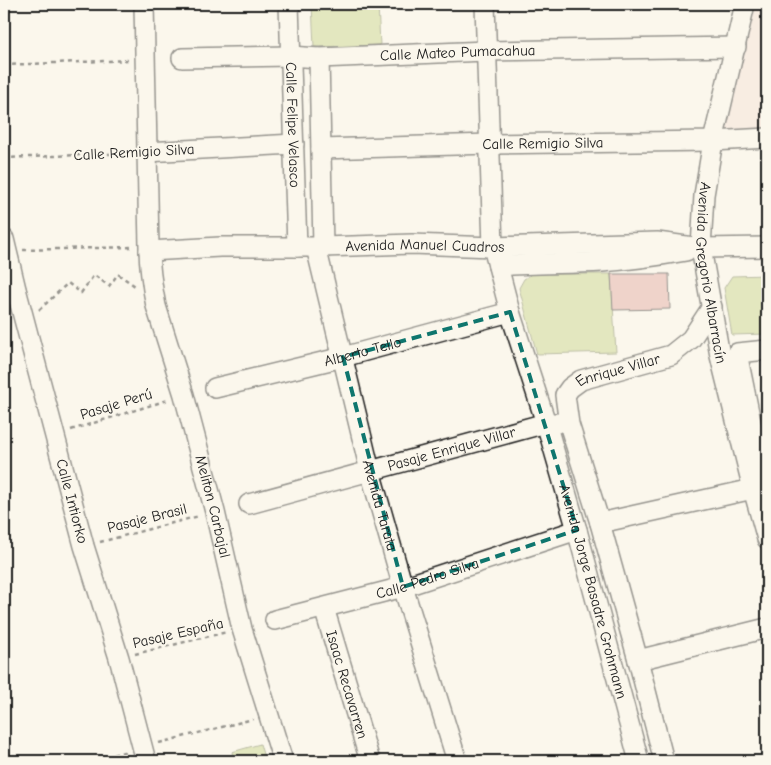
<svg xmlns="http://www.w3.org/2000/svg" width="771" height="765" font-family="'Comic Neue',sans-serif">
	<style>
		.built { fill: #f3dfd5 }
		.green { fill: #c6d387; stroke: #717852 }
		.building { fill: #e0a6a0; stroke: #1c1c1c }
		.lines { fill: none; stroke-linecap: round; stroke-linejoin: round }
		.minor-casing { stroke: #1c1c1c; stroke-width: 22 }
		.path { stroke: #1c1c1c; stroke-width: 2.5; stroke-dasharray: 4 4; stroke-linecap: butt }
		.minor { stroke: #fbf7ec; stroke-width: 19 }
		.marked { fill: none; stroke: #0f766e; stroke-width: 4; stroke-dasharray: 10 6; stroke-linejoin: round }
		.labels { text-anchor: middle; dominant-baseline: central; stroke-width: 4; stroke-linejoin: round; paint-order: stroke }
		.street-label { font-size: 15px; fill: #1c1c1c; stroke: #fbf7ec }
	</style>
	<rect width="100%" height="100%" fill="#fbf7ec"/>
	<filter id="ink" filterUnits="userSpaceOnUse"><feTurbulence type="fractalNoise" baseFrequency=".02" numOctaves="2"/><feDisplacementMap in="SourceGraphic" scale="10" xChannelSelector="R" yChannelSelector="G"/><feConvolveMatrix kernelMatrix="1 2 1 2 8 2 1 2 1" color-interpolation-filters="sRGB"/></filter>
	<g filter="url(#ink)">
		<path class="built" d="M751,4H767V133L720,134Z"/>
		<g class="green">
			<path d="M312,4H378L380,45L314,47Z"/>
			<path d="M532,274H611L616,352L537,354L519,288L524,279Z"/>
			<path d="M767,275V334L732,335L724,288L732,276Z"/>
			<path d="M260,744L265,761H234L232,752Z"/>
		</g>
		<path class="building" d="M611,274H669L670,309L613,310Z"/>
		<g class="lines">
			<defs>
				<g id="minor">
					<path id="s1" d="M144,4L149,247C149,267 152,286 156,306L184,395L215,512L242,629L283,761"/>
					<path id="s2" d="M289,4L297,247"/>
					<path id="s3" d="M485,4L493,247L510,312L546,423L577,530L639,761"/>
					<path id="s4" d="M745,4L713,141L704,195L701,248L720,356L753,489L767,539"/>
					<path id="s5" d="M182,58L290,56L319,58L486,51L736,47"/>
					<path d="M319,58L323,247"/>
					<path id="s6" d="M321,149L490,144L713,141L767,138"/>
					<path d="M146,152L294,144"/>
					<path id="s7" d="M4,239L16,289L84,546L119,658L146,761"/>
					<path id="s8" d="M316,247L370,471L403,587L457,761"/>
					<path id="s9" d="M149,251L220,247H323L412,244L493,247L657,242L701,248L767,247"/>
					<path d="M498,266C533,263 567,264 602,262C630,260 658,256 686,251"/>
					<path id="s10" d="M215,388L343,357L510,312"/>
					<path d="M762,476L737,353L767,350"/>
					<path id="s11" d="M249,504L546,423H557"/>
					<path d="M600,523L753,489L767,483"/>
					<path id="s12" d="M324,608L370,761"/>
					<path id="s13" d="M275,620L403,587L577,530"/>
					<path d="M638,660L767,628"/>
					<path id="s14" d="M664,761L638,660L600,523L569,424L565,395L570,388L581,380L671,355L691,339L712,307"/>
				</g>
			</defs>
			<use href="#minor" class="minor-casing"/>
			<g class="path">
				<path d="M4,65L130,60"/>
				<path d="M4,158L130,153"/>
				<path d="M23,250L132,247"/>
				<path d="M39,310L68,283L81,293L94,275L109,286L118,274L135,286"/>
				<path d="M71,430L168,400"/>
				<path d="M100,542L199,516"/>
				<path d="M135,654L227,632"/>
				<path d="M159,743L253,719"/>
				<path d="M90,761L127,751"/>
			</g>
			<use href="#minor" class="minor"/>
		</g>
	</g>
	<path d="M0 0H771V765H0ZM510,312L577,530L403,587L343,357Z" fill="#fbf7ec" fill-opacity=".55" fill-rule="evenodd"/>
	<path class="marked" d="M510,312L577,530L403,587L343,357Z"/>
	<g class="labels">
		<g class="street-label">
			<text stroke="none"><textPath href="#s5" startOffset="276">Calle Mateo Pumacahua</textPath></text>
			<text stroke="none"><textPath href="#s2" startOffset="121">Calle Felipe Velasco</textPath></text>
			<text stroke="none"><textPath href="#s6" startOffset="222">Calle Remigio Silva</textPath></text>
			<text transform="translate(134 152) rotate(-3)">Calle Remigio Silva</text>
			<text stroke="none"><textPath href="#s9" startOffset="276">Avenida Manuel Cuadros</textPath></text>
			<text stroke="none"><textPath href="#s4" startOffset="274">Avenida Gregorio Albarracín</textPath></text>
			<text stroke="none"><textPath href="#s10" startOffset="152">Alberto Tello</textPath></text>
			<text stroke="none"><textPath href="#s14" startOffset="440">Enrique Villar</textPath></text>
			<text transform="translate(116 404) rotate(-17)">Pasaje Perú</text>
			<text stroke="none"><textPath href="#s11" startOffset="210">Pasaje Enrique Villar</textPath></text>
			<text stroke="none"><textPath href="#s7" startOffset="271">Calle Intiorko</textPath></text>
			<text stroke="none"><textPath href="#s8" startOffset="266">Avenida Tarata</textPath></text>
			<text stroke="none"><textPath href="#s1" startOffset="511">Meliton Carbajal</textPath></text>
			<text transform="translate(147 518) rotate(-14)">Pasaje Brasil</text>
			<text stroke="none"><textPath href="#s13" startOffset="158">Calle Pedro Silva</textPath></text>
			<text stroke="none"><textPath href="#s3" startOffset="602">Avenida Jorge Basadre Grohmann</textPath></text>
			<text transform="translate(178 633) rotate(-13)">Pasaje España</text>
			<text stroke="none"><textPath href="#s12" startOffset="80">Isaac Recavarren</textPath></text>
		</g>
	</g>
	<rect width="771" height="765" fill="none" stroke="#fbf7ec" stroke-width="20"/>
	<rect x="10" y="10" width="751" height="745" fill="none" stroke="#1c1c1c" stroke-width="2" filter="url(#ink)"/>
</svg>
